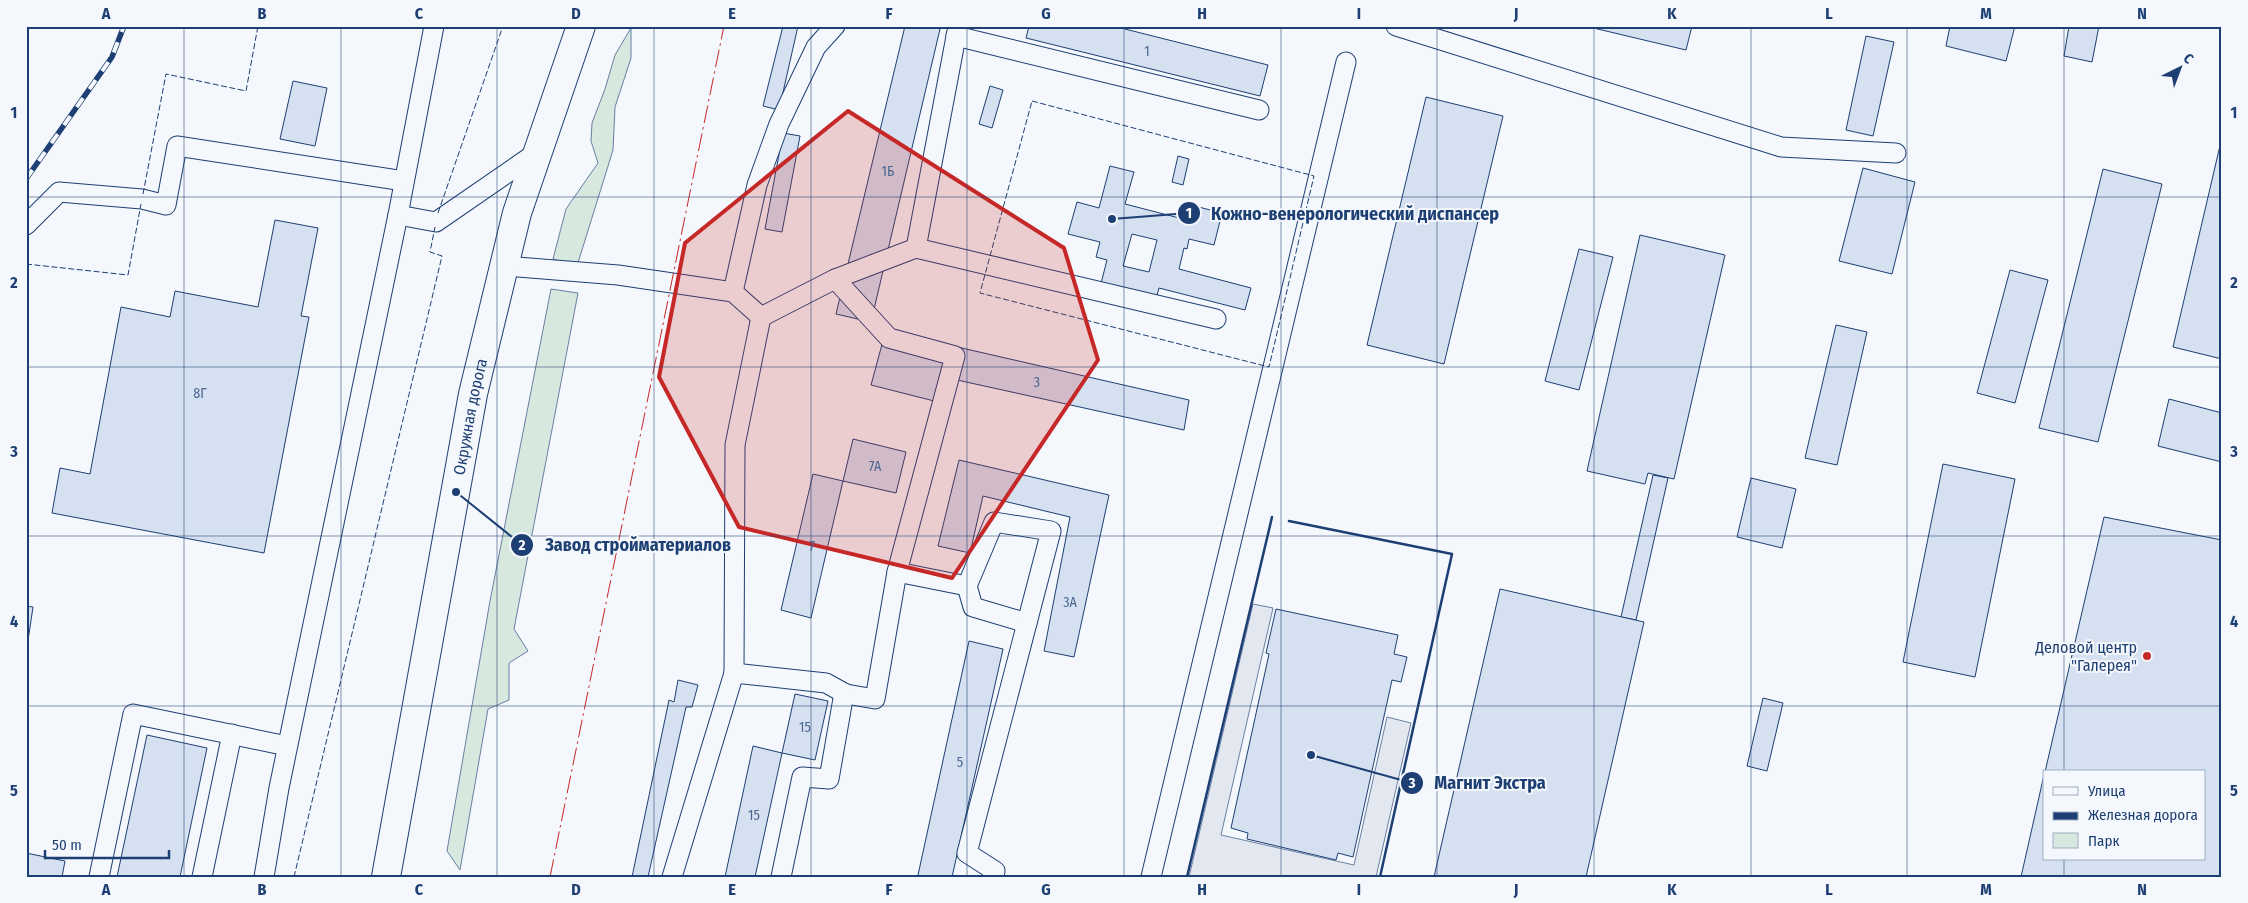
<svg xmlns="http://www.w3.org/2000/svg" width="2248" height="903" font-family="'Fira Sans Condensed',sans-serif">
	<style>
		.green { fill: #d7e8df; stroke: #687fa3 }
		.parking { fill: #e3e8f0; stroke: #687fa3 }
		.building { fill: #d5e0f0; stroke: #1d3f73; fill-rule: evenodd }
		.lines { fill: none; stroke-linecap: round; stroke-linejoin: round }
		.minor-casing { stroke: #1d3f73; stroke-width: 21 }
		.highway-casing { stroke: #1d3f73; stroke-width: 30 }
		.minor { stroke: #f4f7fb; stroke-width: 19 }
		.highway { stroke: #f4f7fb; stroke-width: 28 }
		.rail-casing { stroke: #1d3f73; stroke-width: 5.5 }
		.rail { stroke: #f4f7fb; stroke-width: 4; stroke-dasharray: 11; stroke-linecap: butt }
		.fence { stroke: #1d3f73; stroke-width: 1; stroke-dasharray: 6 2.5; stroke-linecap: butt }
		.wall { stroke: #1d3f73; stroke-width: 2.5 }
		.power { stroke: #c62828; stroke-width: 1; stroke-dasharray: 18 4 2.5 4; stroke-linecap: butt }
		.marked { fill: #c62828; fill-opacity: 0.2; stroke: #c62828; stroke-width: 4; stroke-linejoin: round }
		.grid { fill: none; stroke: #1d3f73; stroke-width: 1; stroke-opacity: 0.55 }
		.poi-dot { fill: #c62828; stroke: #f4f7fb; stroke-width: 2 }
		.labels { text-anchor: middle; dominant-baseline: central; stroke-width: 4; stroke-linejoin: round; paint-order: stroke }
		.number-label { font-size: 14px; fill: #4b6792 }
		.street-label { font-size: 16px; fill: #1d3f73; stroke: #f4f7fb }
		.poi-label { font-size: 16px; fill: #1d3f73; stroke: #f4f7fb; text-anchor: end }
		.leader { fill: none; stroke: #1d3f73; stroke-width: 2 }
		.callout-dot { fill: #1d3f73; stroke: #f4f7fb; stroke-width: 2 }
		.mark-label { font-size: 15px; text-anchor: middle; font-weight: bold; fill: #fff }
		.callout-label { font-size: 18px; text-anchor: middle; font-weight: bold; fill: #1d3f73; stroke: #f4f7fb; stroke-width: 4; stroke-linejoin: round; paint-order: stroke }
		.neatline { fill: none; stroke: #1d3f73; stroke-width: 2 }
		.grid-label { font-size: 16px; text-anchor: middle; font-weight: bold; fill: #1d3f73 }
	</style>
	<rect width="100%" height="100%" fill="#f4f7fb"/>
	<g class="green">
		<path d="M631,28V58L615,107L613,150L577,266L553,259L566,209L598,163L591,141L592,123L605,89L615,55Z"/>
		<path d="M551,289L578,293L514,629L528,651L509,663V700L488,709L460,870L447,851L490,601Z"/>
	</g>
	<path class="parking" d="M1253,604L1273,608L1221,835L1354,865L1387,717L1411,723L1376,877H1189Z"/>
	<g class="building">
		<path d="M783,26H798L779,110L763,106Z"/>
		<path d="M905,26H930L940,29L871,322L836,314Z"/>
		<path d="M1029,26H1113L1268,65L1260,96L1026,38Z"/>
		<path d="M1585,26H1692L1686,50Z"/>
		<path d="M1950,26H2015L2006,61L1946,46Z"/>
		<path d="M2069,26H2099L2092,62L2064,56Z"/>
		<path d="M1866,36L1894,42L1873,136L1846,130Z"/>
		<path d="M293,81L327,88L315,146L280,139Z"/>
		<path d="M990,86L1003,90L992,128L979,124Z"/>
		<path d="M1426,97L1503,116L1444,364L1367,345Z"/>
		<path d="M783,133L800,136L782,232L765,229Z"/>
		<path d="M2222,137V359L2173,347Z"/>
		<path d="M1178,156L1189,159L1183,185L1172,182Z"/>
		<path d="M1110,166L1134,172L1125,204L1183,219L1187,204L1222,213L1214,245L1189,239L1187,249L1184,248L1179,269L1251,288L1245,310L1159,288L1154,306L1097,299L1107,260L1096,257L1100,242L1068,234L1077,202L1099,208ZM1132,234L1157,240L1149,272L1123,266Z"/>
		<path d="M1863,168L1915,182L1892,274L1839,261Z"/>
		<path d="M2103,169L2162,184L2098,442L2039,428Z"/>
		<path d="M275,220L318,228L301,316L309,317L264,553L52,513L60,468L90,474L121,307L170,317L175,291L258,307Z"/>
		<path d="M1640,235L1725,255L1674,479L1648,473L1645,484L1587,471Z"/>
		<path d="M1579,249L1613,257L1579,390L1545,381Z"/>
		<path d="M2010,270L2048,280L2015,403L1977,393Z"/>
		<path d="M1836,325L1867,332L1837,465L1805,458Z"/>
		<path d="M884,337L953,346L1189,400L1184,430L948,378L942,403L871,385Z"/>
		<path d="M2169,399L2222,413V462L2158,446Z"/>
		<path d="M853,439L906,452L896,493L843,481Z"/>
		<path d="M959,460L1109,495L1074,657L1044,651L1070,517L983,496L970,553L938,546Z"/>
		<path d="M1943,464L2015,479L1975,677L1903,662Z"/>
		<path d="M813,474L843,481L811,618L781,610Z"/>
		<path d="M1653,475L1668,478L1636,620L1621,617Z"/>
		<path d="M1751,478L1796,489L1782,548L1737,537Z"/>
		<path d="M2104,517L2222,540V877H2021L2044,775V859H2204V772H2045Z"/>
		<path d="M1500,589L1644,622L1586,877H1434Z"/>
		<path d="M26,606L33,607L26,654Z"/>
		<path d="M1276,609L1398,635L1394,654L1407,657L1401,682L1392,680L1353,857L1338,853L1336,860L1247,839L1248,833L1231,828L1269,654L1266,653Z"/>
		<path d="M969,641L1003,649L952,877H924L918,875Z"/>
		<path d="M678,680L698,685L692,707H686L648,877H632L669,700L674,702Z"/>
		<path d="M795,694L828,701L815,760L782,753Z"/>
		<path d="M1763,698L1783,703L1767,771L1747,766Z"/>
		<path d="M147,735L207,748L180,877H117Z"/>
		<path d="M753,746L782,753L755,877H725Z"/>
		<path d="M26,853L65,861L62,877H26Z"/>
	</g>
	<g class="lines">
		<defs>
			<g id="minor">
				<path d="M434,26L398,215L436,222L536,153"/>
				<path d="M1396,26L1781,147L1896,153"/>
				<path d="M956,36L1259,110"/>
				<path d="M26,225L59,192L142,199L166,205L177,146L404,181"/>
				<path d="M916,248L958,26"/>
				<path d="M505,266L618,275L733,292L761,317L835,279L889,338L955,356L897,572"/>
				<path d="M835,279L916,248L1216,319"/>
				<path d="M733,292L757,185L779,124L816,47L835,26"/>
				<path d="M967,586L973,607L1027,623"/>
				<path d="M734,673L735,445L761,317"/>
				<path d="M99,877L133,714L287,746"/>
				<path d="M202,877L232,734"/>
				<path d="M264,877L279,788L398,215"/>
				<path d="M672,877L734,673L826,683L846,694L875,699L897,572L967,586L994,522L1051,531L967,853L995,871L994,877"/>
				<path d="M781,877L802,777L829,779L844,693"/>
				<path d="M1151,877L1346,62"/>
			</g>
			<g id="highway">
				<path id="s1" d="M386,877L473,394L517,213L581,26"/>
			</g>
		</defs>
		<use href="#minor" class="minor-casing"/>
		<use href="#highway" class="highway-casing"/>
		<use href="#minor" class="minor"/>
		<use href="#highway" class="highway"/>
		<defs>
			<path id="rail" d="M26,179L112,57L124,26"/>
		</defs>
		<use href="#rail" class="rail-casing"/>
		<use href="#rail" class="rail"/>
		<g class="fence">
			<path d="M1032,101L1314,176L1269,367L980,293Z"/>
			<path d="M143,194L166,74L246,91L258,26"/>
			<path d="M438,213L503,26"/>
			<path d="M26,264L128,275L141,204"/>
			<path d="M294,877L442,256L430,252L435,227"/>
		</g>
		<g class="wall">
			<path d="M1289,521L1452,554L1380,877"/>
			<path d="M1187,877L1272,517"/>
		</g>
		<path class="power" d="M550,877L724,26"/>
	</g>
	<path class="marked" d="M848,111L1064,248L1098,360L952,578L739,527L659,377L685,243Z"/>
	<path class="grid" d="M184,26V877M341,26V877M497,26V877M654,26V877M811,26V877M967,26V877M1124,26V877M1281,26V877M1437,26V877M1594,26V877M1751,26V877M1907,26V877M2064,26V772M26,197H2222M26,367H2222M26,536H2222M26,706H2222M2064,859V877"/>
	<circle class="poi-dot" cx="2147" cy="656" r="5"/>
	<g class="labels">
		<g class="number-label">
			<text x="1147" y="51">1</text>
			<text x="888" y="171">1Б</text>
			<text x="1037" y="382">3</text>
			<text x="200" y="393">8Г</text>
			<text x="875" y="466">7А</text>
			<text x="812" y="546">7</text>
			<text x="1070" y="602">3А</text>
			<text x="805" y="727">15</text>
			<text x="960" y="762">5</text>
			<text x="754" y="815">15</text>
		</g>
		<g class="street-label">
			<text stroke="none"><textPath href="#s1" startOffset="468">Окружная дорога</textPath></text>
		</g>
		<g class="poi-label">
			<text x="2137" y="647">Деловой центр<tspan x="2137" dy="18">"Галерея"</tspan></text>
		</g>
	</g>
	<path class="leader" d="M1112 219L1189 213M456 492L522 545M1311 755L1412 783"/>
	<g class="callout-dot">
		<circle cx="1112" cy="219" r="5"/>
		<circle cx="456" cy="492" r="5"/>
		<circle cx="1311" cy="755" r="5"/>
		<circle cx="1189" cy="213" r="12"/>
		<circle cx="522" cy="545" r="12"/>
		<circle cx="1412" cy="783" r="12"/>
	</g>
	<g class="mark-label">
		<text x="1189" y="218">1</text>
		<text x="522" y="550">2</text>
		<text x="1412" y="788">3</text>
	</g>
	<g class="callout-label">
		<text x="1355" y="220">Кожно-венерологический диспансер</text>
		<text x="638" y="551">Завод стройматериалов</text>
		<text x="1490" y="789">Магнит Экстра</text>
	</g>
	<rect width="2248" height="903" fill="none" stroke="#f4f7fb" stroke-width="55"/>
	<rect x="2043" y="770" width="162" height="90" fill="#f4f7fb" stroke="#9eadc5"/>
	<rect x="2053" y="787" width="25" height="8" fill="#f4f7fb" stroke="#9eadc5"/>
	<text x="2088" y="796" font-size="15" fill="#1d3f73">Улица</text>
	<rect x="2053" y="812" width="25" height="8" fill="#1d3f73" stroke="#9eadc5"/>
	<text x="2088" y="820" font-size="15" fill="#1d3f73">Железная дорога</text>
	<rect x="2053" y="833" width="25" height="15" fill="#d7e8df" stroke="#9eadc5"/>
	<text x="2088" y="846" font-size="15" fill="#1d3f73">Парк</text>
	<g transform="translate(2180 68) rotate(42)" stroke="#f4f7fb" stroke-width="4" paint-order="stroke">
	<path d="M0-4L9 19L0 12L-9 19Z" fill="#1d3f73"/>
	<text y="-8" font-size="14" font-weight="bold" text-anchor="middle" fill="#1d3f73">С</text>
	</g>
	<path d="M45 850v8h124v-8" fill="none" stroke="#1d3f73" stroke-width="2.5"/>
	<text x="52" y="850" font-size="15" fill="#1d3f73" stroke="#f4f7fb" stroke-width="4" paint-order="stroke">50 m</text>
	<rect x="28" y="28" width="2192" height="848" class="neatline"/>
	<g class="grid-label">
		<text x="106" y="19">A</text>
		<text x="262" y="19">B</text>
		<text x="419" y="19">C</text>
		<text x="576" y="19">D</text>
		<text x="732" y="19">E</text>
		<text x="889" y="19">F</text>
		<text x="1046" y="19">G</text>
		<text x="1202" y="19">H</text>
		<text x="1359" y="19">I</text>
		<text x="1516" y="19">J</text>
		<text x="1672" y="19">K</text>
		<text x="1829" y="19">L</text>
		<text x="1986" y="19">M</text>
		<text x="2142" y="19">N</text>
		<text x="14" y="118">1</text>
		<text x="2234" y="118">1</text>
		<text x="14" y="288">2</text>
		<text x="2234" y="288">2</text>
		<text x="14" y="457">3</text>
		<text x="2234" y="457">3</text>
		<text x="14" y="627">4</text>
		<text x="2234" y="627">4</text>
		<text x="14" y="796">5</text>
		<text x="2234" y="796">5</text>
		<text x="106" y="895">A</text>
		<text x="262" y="895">B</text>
		<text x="419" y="895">C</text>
		<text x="576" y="895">D</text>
		<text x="732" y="895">E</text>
		<text x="889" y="895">F</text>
		<text x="1046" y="895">G</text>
		<text x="1202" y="895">H</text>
		<text x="1359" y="895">I</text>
		<text x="1516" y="895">J</text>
		<text x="1672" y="895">K</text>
		<text x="1829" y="895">L</text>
		<text x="1986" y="895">M</text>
		<text x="2142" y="895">N</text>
	</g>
</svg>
